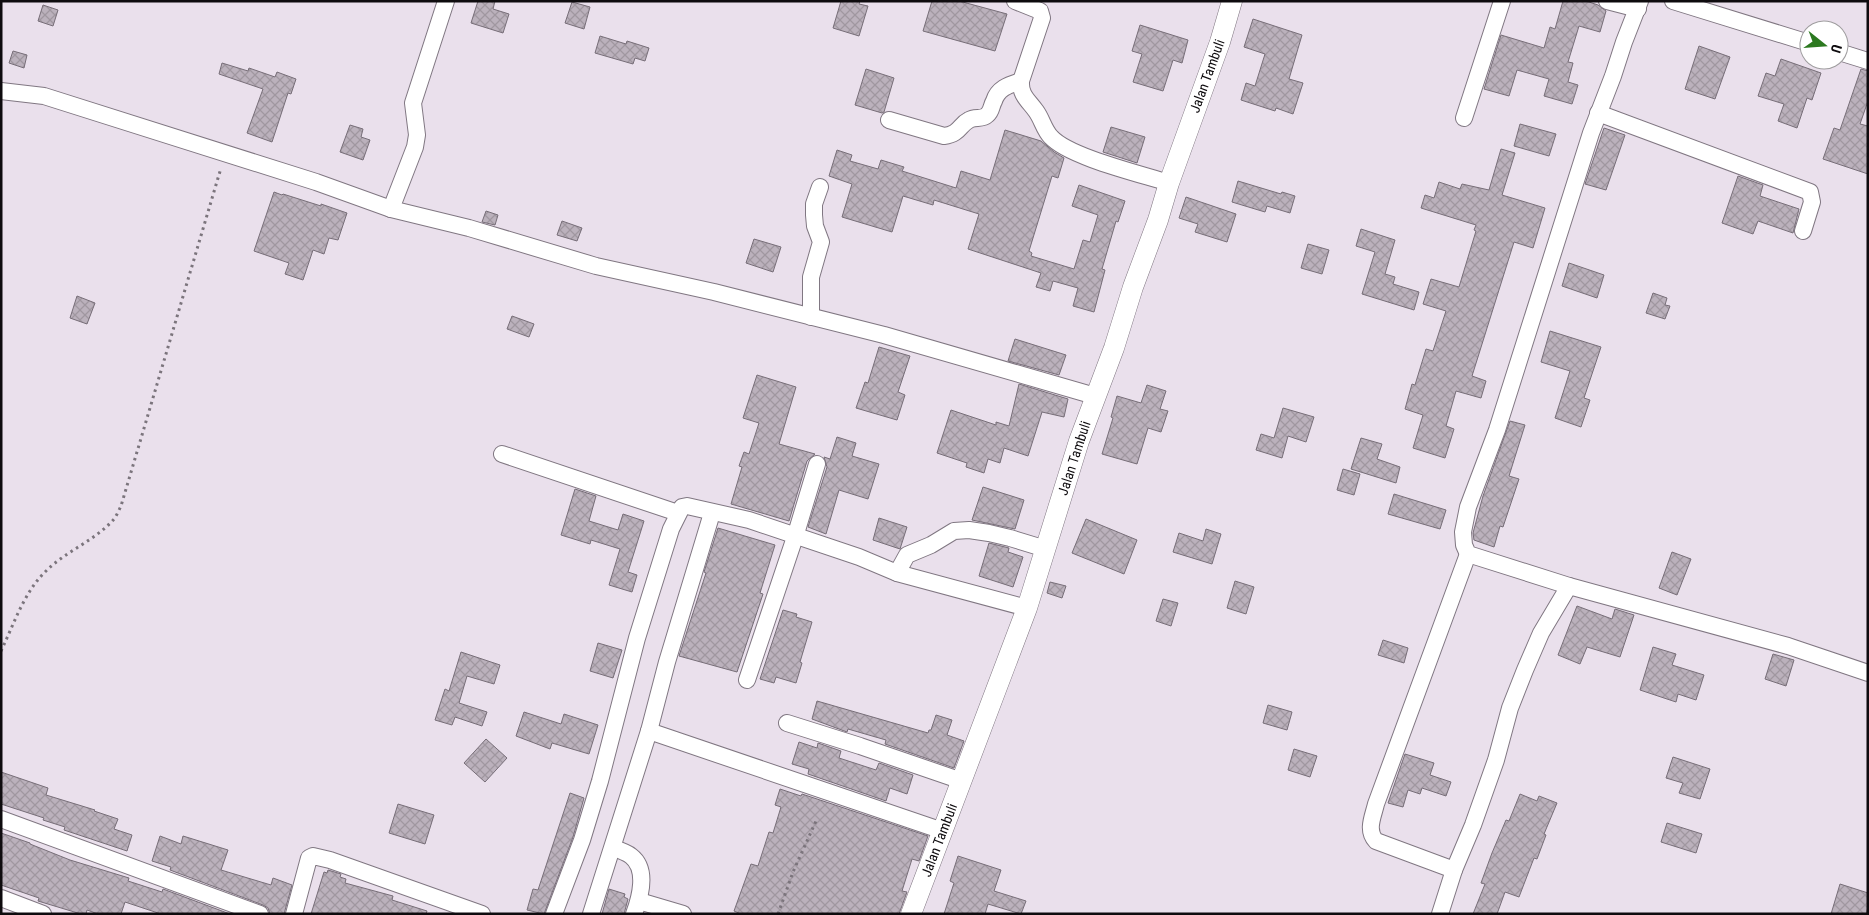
<svg xmlns="http://www.w3.org/2000/svg" width="1869" height="915" font-family="'Roboto Condensed',sans-serif">
	<style>
		.building { fill: url(#building-cross-hatch); stroke: #776e78 }
		.lines { fill: none; stroke-linecap: round; stroke-linejoin: round }
		.minor-casing { stroke: #807782; stroke-width: 18 }
		.tertiary-casing { stroke: #807782; stroke-width: 21 }
		.path { stroke: #7b747c; stroke-width: 3; stroke-dasharray: 2.5 4; stroke-linecap: butt }
		.minor { stroke: #fff; stroke-width: 16 }
		.tertiary { stroke: #fff; stroke-width: 20 }
		.labels { text-anchor: middle; dominant-baseline: central; stroke-width: 4.5; stroke-linejoin: round; paint-order: stroke }
		.street-label { font-size: 14px; fill: #0e0b0e; stroke: #fff }
	</style>
	<defs>
		<pattern id="building-cross-hatch" width="8" height="8" patternUnits="userSpaceOnUse" patternTransform="scale(1.25)"><rect width="8" height="8" fill="#bbb1bc"/><path d="M0 0l8 8M0 8l8-8" fill="none" stroke="#a097a0"/></pattern>
	</defs>
	<rect width="100%" height="100%" fill="#eae0ec"/>
	<g class="building">
		<path d="M478,1H495L493,9L509,14L503,33L471,23Z"/>
		<path d="M841,1H860L859,4L868,6L859,36L833,28Z"/>
		<path d="M932,1H959L1007,14L995,51L923,31Z"/>
		<path d="M1563,1H1586L1598,5L1606,11L1600,32L1579,26L1568,62L1573,63L1568,82L1578,85L1572,104L1544,96L1549,79L1517,70L1509,96L1484,89L1501,35L1544,48L1550,27L1555,29Z"/>
		<path d="M572,2L590,7L584,29L565,23Z"/>
		<path d="M43,5L58,10L53,26L38,21Z"/>
		<path d="M1253,19L1302,35L1289,79L1303,83L1293,114L1276,108L1275,111L1241,100L1246,83L1255,86L1265,54L1244,47Z"/>
		<path d="M1140,25L1188,40L1182,63L1173,60L1163,91L1133,82L1142,54L1132,51Z"/>
		<path d="M600,36L626,44L627,41L649,48L645,61L635,58L633,64L595,53Z"/>
		<path d="M1699,46L1730,57L1715,99L1685,89Z"/>
		<path d="M13,51L27,55L24,68L9,63Z"/>
		<path d="M1781,59L1821,73L1812,100L1807,98L1797,128L1778,121L1784,104L1758,96L1766,73L1775,76Z"/>
		<path d="M222,63L248,71L249,68L275,77L277,72L296,79L291,94L288,93L272,142L247,133L263,89L219,74Z"/>
		<path d="M866,69L894,78L884,112L882,113L855,105Z"/>
		<path d="M1861,69L1868,71V101L1860,124L1868,126V174L1823,159L1834,128L1840,130Z"/>
		<path d="M1520,124L1556,134L1549,156L1514,146Z"/>
		<path d="M350,125L363,129L361,137L370,140L363,160L340,152Z"/>
		<path d="M1111,127L1145,137L1137,163L1103,152Z"/>
		<path d="M1604,128L1625,135L1606,190L1585,184Z"/>
		<path d="M1005,130L1041,141L1054,152L1064,158L1058,178L1052,176L1029,251L1032,253L1031,256L1074,269L1083,240L1090,242L1098,215L1072,206L1079,185L1125,201L1118,222L1116,221L1102,269L1105,270L1094,312L1073,306L1078,288L1053,281L1050,291L1036,287L1041,273L968,249L979,214L934,200L933,205L903,196L892,232L842,217L852,184L829,176L837,150L852,155L850,161L878,169L881,160L904,167L902,171L956,188L961,171L990,180Z"/>
		<path d="M1501,149L1515,153L1502,195L1545,208L1533,248L1514,242L1472,376L1486,381L1481,398L1456,391L1446,426L1454,429L1445,458L1413,448L1423,415L1405,409L1412,384L1415,385L1426,349L1433,351L1446,311L1423,304L1431,279L1459,287L1476,231L1474,230L1476,225L1421,208L1425,195L1434,198L1439,182L1460,189L1462,184L1489,190Z"/>
		<path d="M1738,176L1763,185L1760,196L1799,209L1793,233L1758,221L1753,234L1722,223Z"/>
		<path d="M1238,181L1281,194L1282,192L1295,196L1290,213L1267,206L1265,212L1232,202Z"/>
		<path d="M274,192L282,195L283,194L321,206V204L347,213L338,240L329,238L324,254L313,250L303,280L285,274L289,263L254,251Z"/>
		<path d="M1186,197L1236,214L1227,242L1195,232L1198,224L1179,218Z"/>
		<path d="M486,211L498,215L495,225L482,222Z"/>
		<path d="M562,221L582,228L577,241L557,235Z"/>
		<path d="M1361,229L1395,240L1385,274L1395,277L1393,284L1419,292L1414,310L1362,294L1375,252L1356,246Z"/>
		<path d="M754,239L781,247L773,272L746,263Z"/>
		<path d="M1308,244L1329,250L1322,274L1301,268Z"/>
		<path d="M1569,263L1604,275L1597,298L1562,286Z"/>
		<path d="M1653,293L1667,298L1665,305L1670,306L1665,319L1646,313Z"/>
		<path d="M77,296L95,303L87,324L70,318Z"/>
		<path d="M512,316L534,324L529,337L507,329Z"/>
		<path d="M1550,331L1601,347L1584,398L1590,400L1581,427L1555,418L1570,371L1541,362Z"/>
		<path d="M1015,339L1066,355L1059,375L1008,361Z"/>
		<path d="M879,347L910,356L898,392L905,395L897,420L856,408L865,382L868,383Z"/>
		<path d="M757,375L796,387L779,444L815,454L807,461L789,521L731,504L742,467L739,466L744,452L749,454L759,423L743,418Z"/>
		<path d="M1019,384L1068,399L1064,417L1042,412L1028,456L1004,448L1000,463L988,459L984,473L966,467L967,463L937,453L951,410L996,425V422L1009,426Z"/>
		<path d="M1147,385L1166,391L1160,409L1168,411L1161,432L1148,428L1137,464L1102,454L1113,418L1111,417L1117,396L1141,403Z"/>
		<path d="M1283,408L1314,417L1306,442L1288,436L1282,458L1256,450L1261,434L1274,438Z"/>
		<path d="M1510,421L1525,425L1509,476L1519,479L1503,527L1500,526L1494,547L1474,540L1473,533L1483,496Z"/>
		<path d="M837,437L856,443L852,456L879,464L868,499L839,490L826,534L808,527L827,467L824,457L830,459Z"/>
		<path d="M1361,438L1382,444L1377,459L1400,467L1396,483L1351,469Z"/>
		<path d="M1343,469L1360,474L1354,495L1337,490Z"/>
		<path d="M983,487L1024,500L1015,529L972,520Z"/>
		<path d="M575,489L596,496L589,521L618,530L623,514L644,521L628,572L637,575L632,592L609,585L620,549L591,540L590,544L561,535Z"/>
		<path d="M1394,494L1446,510L1440,529L1388,514Z"/>
		<path d="M879,518L907,527L900,549L873,540Z"/>
		<path d="M1086,519L1137,540L1124,574L1072,553Z"/>
		<path d="M718,528L775,545L760,593L763,594L737,672L679,656L706,573L704,572Z"/>
		<path d="M1206,529L1221,534L1212,564L1173,552L1179,533L1203,541Z"/>
		<path d="M989,543L1009,548L1008,552L1023,557L1013,587L979,576Z"/>
		<path d="M1672,552L1691,559L1677,595L1659,588Z"/>
		<path d="M1235,581L1254,587L1246,614L1227,608Z"/>
		<path d="M1050,582L1066,586L1062,598L1047,593Z"/>
		<path d="M1163,599L1178,603L1171,626L1156,621Z"/>
		<path d="M1577,606L1612,619L1615,609L1634,615L1620,657L1587,647L1580,664L1558,655Z"/>
		<path d="M783,610L797,614L796,617L812,622L800,662L802,663L796,683L776,677L774,683L760,679Z"/>
		<path d="M1383,640L1408,648L1404,663L1378,655Z"/>
		<path d="M598,643L622,650L613,678L590,671Z"/>
		<path d="M1653,647L1676,654L1672,665L1704,675L1696,700L1678,694L1676,702L1640,690Z"/>
		<path d="M461,652L500,665L494,684L467,676L459,703L487,712L482,726L455,717L452,725L435,720L445,689L449,691Z"/>
		<path d="M1773,654L1794,660L1786,686L1765,679Z"/>
		<path d="M817,701L928,733L929,730H931L936,715L952,720L947,735L964,741L954,768L885,744L886,740L848,729L847,732L812,719Z"/>
		<path d="M1268,705L1292,712L1287,730L1263,723Z"/>
		<path d="M524,712L561,724L564,714L598,725L589,754L552,743L550,749L516,736Z"/>
		<path d="M486,739L507,758L485,782L464,763Z"/>
		<path d="M799,742L817,748L818,743L841,751L839,758L876,770L879,763L913,775L907,794L890,788L886,801L808,774L809,769L792,764Z"/>
		<path d="M1294,749L1317,756L1310,777L1288,770Z"/>
		<path d="M1405,754L1434,763L1430,775L1451,782L1446,796L1422,788L1420,794L1408,790L1403,807L1388,803Z"/>
		<path d="M1673,757L1710,769L1700,799L1679,793L1683,783L1666,778Z"/>
		<path d="M1,772L48,788L46,795L95,810L94,811L118,819L114,829L132,835L127,851L64,830L65,827L43,820L44,818L1,804Z"/>
		<path d="M780,789L801,796L802,794L928,836L919,861L912,859L902,891L907,892L899,914H741L734,911L751,864L758,866L769,832L773,833L781,807L775,805Z"/>
		<path d="M570,793L584,798L573,837L544,914L527,910L533,889L538,890Z"/>
		<path d="M1520,794L1537,801L1539,796L1557,803L1544,834L1546,835L1537,859L1534,858L1519,897L1505,892L1497,914H1473L1485,884L1481,883L1492,853L1506,820L1509,821Z"/>
		<path d="M398,804L434,815L425,844L389,833Z"/>
		<path d="M1667,823L1702,834L1696,853L1661,842Z"/>
		<path d="M1,833L30,843V844L70,860L129,878L128,881L162,892L163,889L230,914H161L125,902L121,914H98L87,910L86,914H81L38,901L39,898L1,885Z"/>
		<path d="M160,836L181,844L183,836L228,850L221,870L271,885L273,878L292,885L284,914H270L268,908L263,905L170,870L171,867L152,861Z"/>
		<path d="M958,856L1001,870L994,891L1026,901L1021,914L988,904L985,914H944L954,883L950,881Z"/>
		<path d="M328,870L341,874L340,877L346,879L345,883L393,896L392,900L427,911L426,914H311L324,872L327,873Z"/>
		<path d="M1840,884L1868,893V907L1866,914H1831Z"/>
		<path d="M609,889L625,894L624,897L628,899L624,914H602Z"/>
	</g>
	<g class="lines">
		<defs>
			<g id="minor">
				<path d="M1015,1L1040,11L1042,18L1021,81C1020,95 1028,100 1036,111C1042,119 1044,130 1051,137C1069,157 1141,174 1169,183"/>
				<path d="M1607,1L1638,9"/>
				<path d="M1640,1L1624,42L1613,76L1591,133L1497,430L1468,507L1463,532L1464,545L1468,554L1569,586L1788,646L1868,673"/>
				<path d="M1673,1L1809,43"/>
				<path d="M1839,52L1868,61"/>
				<path d="M1,91L44,96L316,182L391,209L469,228L596,266L714,292L884,335L1095,396"/>
				<path d="M1598,113L1810,192L1812,202L1803,231"/>
				<path d="M1464,118L1502,1"/>
				<path d="M889,120L944,136C960,134 959,125 969,120C975,116 982,120 987,115C992,111 991,106 994,101C998,88 1009,85 1021,81"/>
				<path d="M391,209L415,147L417,135L413,103L446,1"/>
				<path d="M811,317V277L821,242L815,226L814,215V204L820,187"/>
				<path d="M502,454L678,513"/>
				<path d="M897,573L1027,608"/>
				<path d="M747,680L795,537L817,464"/>
				<path d="M787,723L860,746L962,781"/>
				<path d="M649,731L943,831"/>
				<path d="M1,819L260,914"/>
				<path d="M613,848C619,850 626,852 631,856C648,869 640,898 634,914"/>
				<path d="M1454,870L1376,841C1366,830 1373,817 1376,804L1468,554"/>
				<path d="M1,898L43,914"/>
				<path d="M639,901L683,914"/>
				<path d="M294,914L309,858L313,856L330,860L482,914"/>
				<path d="M554,914L582,840L600,781L637,638L671,529L682,507L687,506L749,520L859,557L897,573L907,555L931,545L954,531L969,530L989,533L1010,538L1046,549"/>
				<path d="M591,914L649,731L667,662L712,513"/>
				<path d="M1440,914L1454,870L1473,825L1496,760L1510,708L1525,670L1541,633L1569,586"/>
			</g>
			<path id="tertiary" d="M911,914L1027,608L1079,441L1114,348L1133,287L1158,220L1169,183L1220,42L1232,1"/>
		</defs>
		<use href="#minor" class="minor-casing"/>
		<use href="#tertiary" class="tertiary-casing"/>
		<g class="path">
			<path d="M1,651C14,624 24,592 46,571C66,551 96,540 114,519C117,515 119,510 121,506L221,168"/>
			<path d="M778,914L793,872L816,821"/>
		</g>
		<use href="#minor" class="minor"/>
		<use href="#tertiary" class="tertiary"/>
	</g>
	<g class="labels">
		<g class="street-label">
			<text transform="translate(1207 76) rotate(-70)">Jalan Tambuli</text>
			<text transform="translate(1074 458) rotate(-72)">Jalan Tambuli</text>
			<text transform="translate(939 840) rotate(-69)">Jalan Tambuli</text>
		</g>
	</g>
	<rect width="1869" height="915" fill="none" stroke="#0e0b0e" stroke-width="5"/>
	<g transform="translate(1824 45) rotate(107)"><circle r="24" fill="#ffffff" stroke="#9f9d9f"/>
	<path d="M0-4L9 19L0 12L-9 19Z" fill="#2c7920"/>
	<text y="-8" font-size="14" font-weight="bold" text-anchor="middle" fill="#0e0b0e">U</text>
	</g>
</svg>
